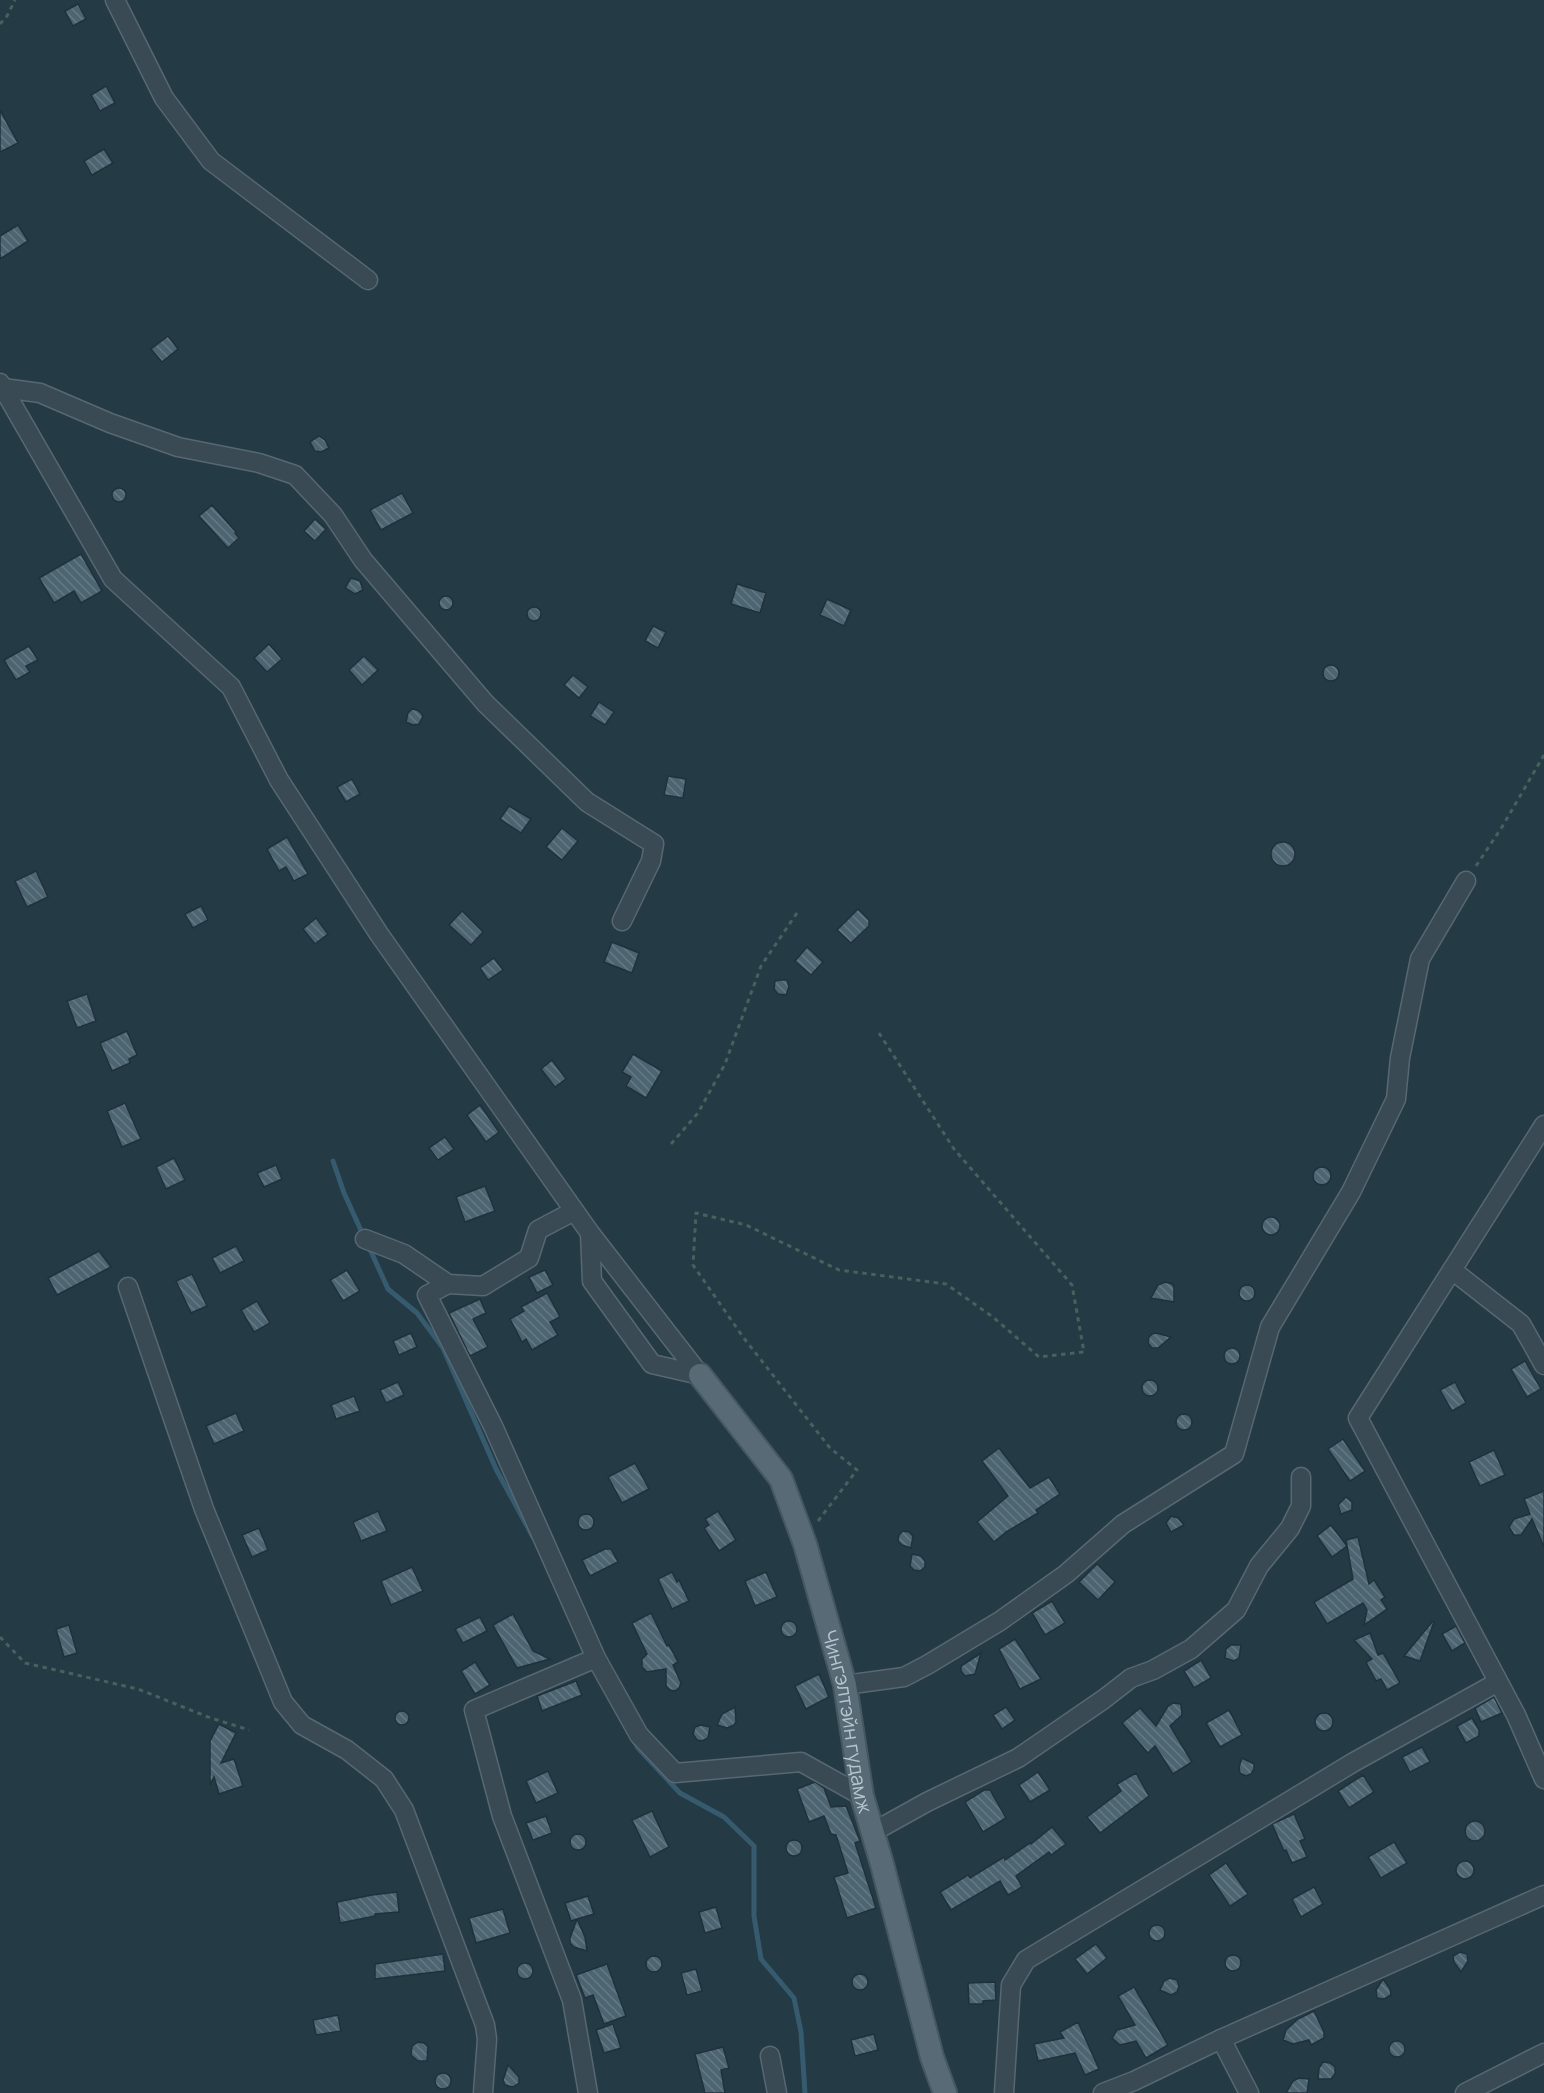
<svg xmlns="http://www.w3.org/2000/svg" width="1544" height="2093" font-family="Manrope,sans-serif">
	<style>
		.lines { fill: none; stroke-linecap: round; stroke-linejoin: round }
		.stream { stroke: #365a6e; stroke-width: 5 }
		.building { fill: url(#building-back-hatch); stroke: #1f323c; stroke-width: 1.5 }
		.minor-casing { stroke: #576872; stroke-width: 21 }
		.major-casing { stroke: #455761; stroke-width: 26 }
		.path { stroke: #45625e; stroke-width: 3; stroke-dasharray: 4.5 4.5; stroke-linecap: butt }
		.minor { stroke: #394a55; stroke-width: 18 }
		.major { stroke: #576a75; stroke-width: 22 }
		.labels { text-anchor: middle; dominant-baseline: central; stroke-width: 6; stroke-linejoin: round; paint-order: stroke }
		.street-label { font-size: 20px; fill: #b6c5ce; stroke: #1d303a }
	</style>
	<defs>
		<pattern id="building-back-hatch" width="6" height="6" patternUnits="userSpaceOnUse" patternTransform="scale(1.5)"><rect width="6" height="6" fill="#4d6471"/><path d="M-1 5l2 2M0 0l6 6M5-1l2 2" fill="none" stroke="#647984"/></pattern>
	</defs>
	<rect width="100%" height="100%" fill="#243a45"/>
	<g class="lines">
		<g class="stream">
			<path d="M333,1161L344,1193L364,1237"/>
			<path d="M368,1245L388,1289L417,1313L443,1348L496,1469L533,1537"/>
			<path d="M633,1739L638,1748L680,1793L724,1817L754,1846V1916L761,1959L794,1998L801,2032L805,2093"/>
		</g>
	</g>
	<g class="building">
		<path d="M78,4L86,19L73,26L65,11Z"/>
		<path d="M106,86L115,103L100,111L91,95Z"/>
		<path d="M0,110L18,143L0,152Z"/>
		<path d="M104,149L113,163L92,175L84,161Z"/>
		<path d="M18,225L28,241L0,259V236Z"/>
		<path d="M168,336L178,349L162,362L151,349Z"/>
		<path d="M319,436L325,440L329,448L321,452L315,451L310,442Z"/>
		<circle cx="119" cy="495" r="7"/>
		<path d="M402,493L413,513L381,530L370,510Z"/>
		<path d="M212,505L236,532L235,533L239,538L228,548L199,516Z"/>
		<path d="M315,519L326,529L315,541L304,531Z"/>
		<path d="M81,554L102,591L81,603L74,591L54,603L39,578Z"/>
		<path d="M351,578L360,581L363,590L355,594L345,588Z"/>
		<path d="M737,584L766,593L760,613L731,604Z"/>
		<circle cx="446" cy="603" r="7"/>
		<path d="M827,599L851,610L844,626L820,615Z"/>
		<circle cx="534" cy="614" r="7"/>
		<path d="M653,626L666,632L658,648L645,641Z"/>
		<path d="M269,644L282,659L267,672L254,658Z"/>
		<path d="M29,646L38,660L26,666L30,672L16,680L4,660Z"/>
		<path d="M364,656L378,670L362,685L349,670Z"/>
		<circle cx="1331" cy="673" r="8"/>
		<path d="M573,675L588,687L579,698L564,685Z"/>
		<path d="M599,702L614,712L605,725L590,716Z"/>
		<path d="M412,709L417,710L421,713L423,716L419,724L413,725L406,722L408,713Z"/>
		<path d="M668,776L686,779L683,798L664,795Z"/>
		<path d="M352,779L360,794L346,802L337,787Z"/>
		<path d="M509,806L531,819L521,833L500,819Z"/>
		<path d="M562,828L578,841L562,860L546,847Z"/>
		<path d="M287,837L308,874L294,881L286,867L279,871L267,849Z"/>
		<circle cx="1283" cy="854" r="12"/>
		<path d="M36,871L48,897L27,907L15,881Z"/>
		<path d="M201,906L208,920L193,928L185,914Z"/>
		<path d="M858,909L869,920V926L851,943L837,930Z"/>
		<path d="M462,911L483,932L471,945L449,925Z"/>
		<path d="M316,918L328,934L315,944L303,929Z"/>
		<path d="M612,942L639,953L632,973L604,962Z"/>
		<path d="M807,947L823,962L811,975L795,961Z"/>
		<path d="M494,958L503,970L488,980L480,968Z"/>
		<path d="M781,980H787L789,987L786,995L778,994L774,989L775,981Z"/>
		<path d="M87,994L96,1021L77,1028L67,1001Z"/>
		<path d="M127,1031L137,1055L129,1059L130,1063L112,1071L100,1043Z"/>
		<path d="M633,1054L662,1071L646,1098L626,1086L631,1077L622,1072Z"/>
		<path d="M552,1060L566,1079L555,1087L541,1069Z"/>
		<path d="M125,1103L141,1139L122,1147L107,1111Z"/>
		<path d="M480,1105L499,1132L486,1142L467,1115Z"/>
		<path d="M445,1137L454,1149L438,1160L429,1148Z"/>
		<path d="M174,1158L185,1180L166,1189L156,1167Z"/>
		<path d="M276,1165L282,1179L264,1187L257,1173Z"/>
		<circle cx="1322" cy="1176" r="9"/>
		<path d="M485,1186L495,1211L465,1222L456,1197Z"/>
		<circle cx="1271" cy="1226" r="9"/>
		<path d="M236,1246L244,1261L220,1273L212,1258Z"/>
		<path d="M99,1251L111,1267L57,1295L48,1278Z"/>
		<path d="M347,1270L360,1291L343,1301L330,1280Z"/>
		<path d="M545,1270L553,1285L537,1293L529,1277Z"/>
		<path d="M192,1274L207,1306L191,1313L176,1281Z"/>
		<path d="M1165,1282L1172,1284L1174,1287V1302L1151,1298L1158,1285Z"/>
		<circle cx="1247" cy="1293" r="8"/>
		<path d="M547,1293L560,1317L550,1322L558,1335L532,1350L526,1339L522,1342L510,1319L524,1311L521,1307Z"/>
		<path d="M480,1299L486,1313L473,1319L488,1347L470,1356L449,1313Z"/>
		<path d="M257,1301L270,1323L254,1332L241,1310Z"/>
		<path d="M411,1333L417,1347L399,1355L393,1341Z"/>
		<path d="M1156,1333L1171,1337L1158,1348H1152L1148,1343L1149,1337L1152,1334Z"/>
		<circle cx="1232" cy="1356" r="8"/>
		<path d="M1525,1361L1541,1389L1527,1397L1511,1369Z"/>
		<circle cx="1150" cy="1388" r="8"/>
		<path d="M398,1382L404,1395L386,1403L380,1390Z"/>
		<path d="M1455,1382L1466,1403L1452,1411L1440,1390Z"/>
		<path d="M354,1396L360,1411L336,1419L331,1405Z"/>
		<path d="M236,1413L244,1431L214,1444L206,1426Z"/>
		<circle cx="1184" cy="1422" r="8"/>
		<path d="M1343,1439L1365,1471L1350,1481L1328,1449Z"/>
		<path d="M999,1448L1030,1488L1049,1477L1060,1494L1036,1510L1038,1513L1006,1532L994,1542L977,1522L1008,1496L982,1461Z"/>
		<path d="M1494,1450L1505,1475L1480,1486L1469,1462Z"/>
		<path d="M635,1463L649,1489L622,1503L608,1477Z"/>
		<path d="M1544,1491V1547L1532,1519L1521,1535H1514L1509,1527L1514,1519L1530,1514L1524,1499Z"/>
		<path d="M1346,1497L1352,1502V1510L1341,1514L1338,1505Z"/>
		<path d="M378,1511L387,1531L361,1541L353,1522Z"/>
		<path d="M718,1511L736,1540L719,1551L704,1528L709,1525L705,1519Z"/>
		<circle cx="586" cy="1522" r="8"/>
		<path d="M1171,1516L1178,1518L1184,1525L1171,1532L1166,1523Z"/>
		<path d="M1331,1525L1347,1546L1332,1557L1317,1536Z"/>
		<path d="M259,1528L268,1550L252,1557L242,1535Z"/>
		<path d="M903,1531L909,1532L913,1536L911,1548L902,1545L898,1541L899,1535Z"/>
		<path d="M1358,1537L1369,1584L1374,1580L1385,1597L1381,1600L1387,1609L1364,1625L1367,1610L1363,1603L1327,1624L1314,1602L1353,1579L1346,1540Z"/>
		<path d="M605,1549H611L618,1562L590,1576L582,1560Z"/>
		<path d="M912,1554L921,1556L925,1561V1567L920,1571L914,1570L910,1566Z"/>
		<path d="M1097,1564L1115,1582L1098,1600L1079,1582Z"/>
		<path d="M412,1567L423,1591L391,1605L381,1581Z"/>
		<path d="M672,1572L677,1582L679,1580L689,1601L672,1609L658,1579Z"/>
		<path d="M766,1572L777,1597L755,1606L745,1581Z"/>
		<path d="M1052,1601L1065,1623L1045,1635L1032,1613Z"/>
		<path d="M651,1613L667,1646L669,1645L678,1662L673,1665L681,1683L679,1688L675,1691L670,1690L666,1686V1669L647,1672L642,1667V1659L647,1654L632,1623Z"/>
		<path d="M513,1614L533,1651L550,1659L517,1668L493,1625Z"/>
		<path d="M480,1617L487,1631L463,1643L455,1629Z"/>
		<circle cx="789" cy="1629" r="8"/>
		<path d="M1432,1622H1434L1420,1661L1404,1656Z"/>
		<path d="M69,1625L77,1653L64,1657L56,1629Z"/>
		<path d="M1456,1626L1465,1643L1452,1651L1442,1634Z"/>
		<path d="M1370,1633L1378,1655L1383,1653L1400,1683L1387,1690L1381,1679L1376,1681L1366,1662L1372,1659L1354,1640Z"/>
		<path d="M1015,1639L1041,1679L1020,1689L999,1649Z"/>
		<path d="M1231,1645H1241L1239,1658L1234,1661L1225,1658L1226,1649Z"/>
		<path d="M981,1653L975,1674L965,1676L961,1671V1666Z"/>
		<path d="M1201,1660L1211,1678L1194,1688L1184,1671Z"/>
		<path d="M475,1662L490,1685L475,1694L461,1671Z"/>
		<path d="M819,1674L829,1697L806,1709L795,1686Z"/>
		<path d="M576,1681L582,1695L542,1711L537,1696Z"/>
		<path d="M1494,1697L1502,1713L1481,1722L1475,1708Z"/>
		<path d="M1173,1703L1181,1704L1182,1715L1170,1726L1192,1762L1173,1774L1155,1746L1148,1753L1122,1723L1140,1708L1156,1726L1168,1706Z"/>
		<path d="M735,1707L736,1722L734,1725L727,1728L717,1725L722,1714Z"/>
		<path d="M1006,1707L1015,1720L1002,1729L993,1715Z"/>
		<path d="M1229,1710L1242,1735L1220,1747L1206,1723Z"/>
		<circle cx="402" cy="1718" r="7"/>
		<circle cx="1324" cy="1722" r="9"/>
		<path d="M1472,1718L1479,1730V1736L1466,1743L1457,1726Z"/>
		<path d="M219,1724L236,1733L221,1763L234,1759L243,1786L219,1794L214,1777L210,1785V1741Z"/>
		<path d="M701,1725L710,1727L708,1738L702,1741L697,1740L693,1734L695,1727Z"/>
		<path d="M1422,1747L1430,1762L1410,1772L1402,1757Z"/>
		<path d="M1242,1758L1254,1764V1769L1251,1774L1246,1776L1240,1773L1239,1767Z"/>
		<path d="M548,1771L558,1793L536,1803L526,1781Z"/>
		<path d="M1038,1772L1050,1790L1030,1802L1019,1785Z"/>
		<path d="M1136,1773L1149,1796L1100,1833L1087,1817L1121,1791L1117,1784Z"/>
		<path d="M1363,1775L1374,1792L1349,1808L1338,1791Z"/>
		<path d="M815,1782L824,1788L831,1807L846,1806L860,1841L855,1843L876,1908L847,1918L834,1877L848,1873L836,1835L831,1834L824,1816L809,1822L797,1789Z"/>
		<path d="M984,1790H990L1006,1818L983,1832L965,1802Z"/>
		<path d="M652,1811L669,1847L650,1857L632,1820Z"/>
		<path d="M1294,1814L1305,1839L1300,1841L1307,1857L1292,1863L1286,1850L1284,1851L1272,1824Z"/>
		<path d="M546,1816L552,1833L533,1840L526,1823Z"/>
		<circle cx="1475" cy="1831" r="10"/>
		<path d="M1052,1827L1066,1844L1051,1855L1049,1852L1016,1876L1022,1887L1008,1895L1000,1881L951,1910L940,1892L968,1875L970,1878L1004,1857L1005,1860L1030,1843L1031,1844Z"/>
		<circle cx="578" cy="1842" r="8"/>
		<circle cx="794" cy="1848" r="8"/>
		<path d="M1394,1842L1407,1863L1381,1878L1368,1857Z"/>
		<circle cx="1465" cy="1870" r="9"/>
		<path d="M1226,1863L1248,1894L1230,1906L1209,1875Z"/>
		<path d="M1314,1887L1323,1904L1301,1917L1292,1899Z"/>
		<path d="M397,1892L399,1912L375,1914V1916L340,1923L337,1902L372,1895Z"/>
		<path d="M588,1896L594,1914L577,1919L585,1937L587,1951L574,1947L570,1943V1938L577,1919L571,1921L565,1903Z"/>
		<path d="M716,1907L722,1928L705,1933L699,1912Z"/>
		<path d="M503,1909L510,1933L476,1943L469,1918Z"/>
		<circle cx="1157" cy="1933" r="8"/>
		<path d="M1096,1944L1107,1958L1087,1974L1075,1959Z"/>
		<path d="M1460,1952L1467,1954L1468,1961L1461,1972L1454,1962L1453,1956Z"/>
		<path d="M443,1954L445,1971L375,1979V1964Z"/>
		<circle cx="1233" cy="1963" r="8"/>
		<circle cx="654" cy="1964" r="8"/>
		<circle cx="525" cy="1971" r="8"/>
		<path d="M607,1964L626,2016L604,2024L593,1995L585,1998L576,1975Z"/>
		<path d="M696,1969L702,1991L687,1995L681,1973Z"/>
		<circle cx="860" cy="1982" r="8"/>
		<path d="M1170,1978L1177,1980L1179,1986L1177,1992L1171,1995L1160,1990L1164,1981Z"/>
		<path d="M1383,1979L1390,1989L1391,1995L1384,1999L1377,1998L1376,1990Z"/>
		<path d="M995,1982L996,2000L983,2001V2004H969L968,1983Z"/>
		<path d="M1134,1987L1168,2045L1146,2058L1136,2041L1120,2045L1112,2038L1117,2030L1135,2025L1118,1996Z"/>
		<path d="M1314,2011L1324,2032V2038L1311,2045L1309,2040L1293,2044L1283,2040L1286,2030L1298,2019Z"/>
		<path d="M338,2015L341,2031L316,2035L313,2020Z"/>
		<path d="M1078,2022L1099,2069L1085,2075L1075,2053L1038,2061L1034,2044L1064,2038L1060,2032Z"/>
		<path d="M613,2024L621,2048L604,2053L596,2030Z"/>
		<path d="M874,2034L878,2050L855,2056L851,2040Z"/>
		<circle cx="1397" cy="2049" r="8"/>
		<path d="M418,2042L424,2043L428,2047L427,2061H418L411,2055L412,2046Z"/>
		<path d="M723,2047L729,2068L721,2070L725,2093H705L695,2054Z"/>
		<path d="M1323,2062L1330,2063L1335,2067V2074L1331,2079H1318L1319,2068Z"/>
		<path d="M508,2065L519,2077V2083L513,2087L505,2085L503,2080Z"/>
		<circle cx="443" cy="2081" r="8"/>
		<path d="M1299,2078L1309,2079L1307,2093H1286L1293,2081Z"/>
	</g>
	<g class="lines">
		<defs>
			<g id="minor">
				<path d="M115,0L164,98L211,161L368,280"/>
				<path d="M0,383L113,579L231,687L279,780L379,934L590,1233L700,1375"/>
				<path d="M3,388L40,393L110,423L178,447L259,463L295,475L333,515L363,560L485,703L587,802L654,844L651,861L622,921"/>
				<path d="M1544,1125L1358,1418L1516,1715L1544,1779"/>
				<path d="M590,1233L592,1281L652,1364L700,1375"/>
				<path d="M365,1239L404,1254L448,1284L483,1286L529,1258L538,1230L574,1211"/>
				<path d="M1452,1270L1521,1324L1544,1365"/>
				<path d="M448,1284L427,1295L493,1426L596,1658L639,1735L675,1773L801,1762L862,1796"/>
				<path d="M128,1287L204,1509L283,1702L302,1725L347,1750L384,1779L404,1810L485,2025L487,2039L483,2093"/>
				<path d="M845,1685L904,1677L927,1665L1000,1621L1066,1574L1123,1524L1234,1454L1270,1327L1351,1192L1396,1099L1400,1058L1420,959L1466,881"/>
				<path d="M873,1832L927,1802L1018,1758L1104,1699L1131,1678L1153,1670L1191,1649L1236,1610L1259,1566L1290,1528L1301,1506V1477"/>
				<path d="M1221,2039L1249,2093"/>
				<path d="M770,2056L777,2093"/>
				<path d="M588,2093L572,2000L502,1816L474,1710L596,1658"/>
				<path d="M1004,2093L1011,1985L1026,1960L1354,1762L1498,1682"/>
				<path d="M1103,2093L1134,2081L1221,2039L1544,1895"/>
				<path d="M1465,2093L1544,2053"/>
			</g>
			<g id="major">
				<path id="s1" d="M700,1375L781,1479L805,1544L845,1685L862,1796L882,1864L932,2057L945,2093"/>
			</g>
		</defs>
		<use href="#minor" class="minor-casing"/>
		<use href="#major" class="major-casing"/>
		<g class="path">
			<path d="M0,24L7,16L15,0"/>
			<path d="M1476,866L1502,827L1544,755"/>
			<path d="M671,1144L698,1113L725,1064L761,966L799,910"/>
			<path d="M818,1521L857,1470L830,1448L743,1337L693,1265L696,1213L746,1225L839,1270L946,1284L993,1317L1039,1357L1084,1352L1072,1285L954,1149L879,1033"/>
			<path d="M0,1637L25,1663L138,1689L208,1717L249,1730"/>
		</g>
		<use href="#minor" class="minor"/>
		<use href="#major" class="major"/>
	</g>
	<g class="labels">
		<g class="street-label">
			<text stroke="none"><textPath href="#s1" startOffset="384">Чингэлтэйн гудамж</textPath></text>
		</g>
	</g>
</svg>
